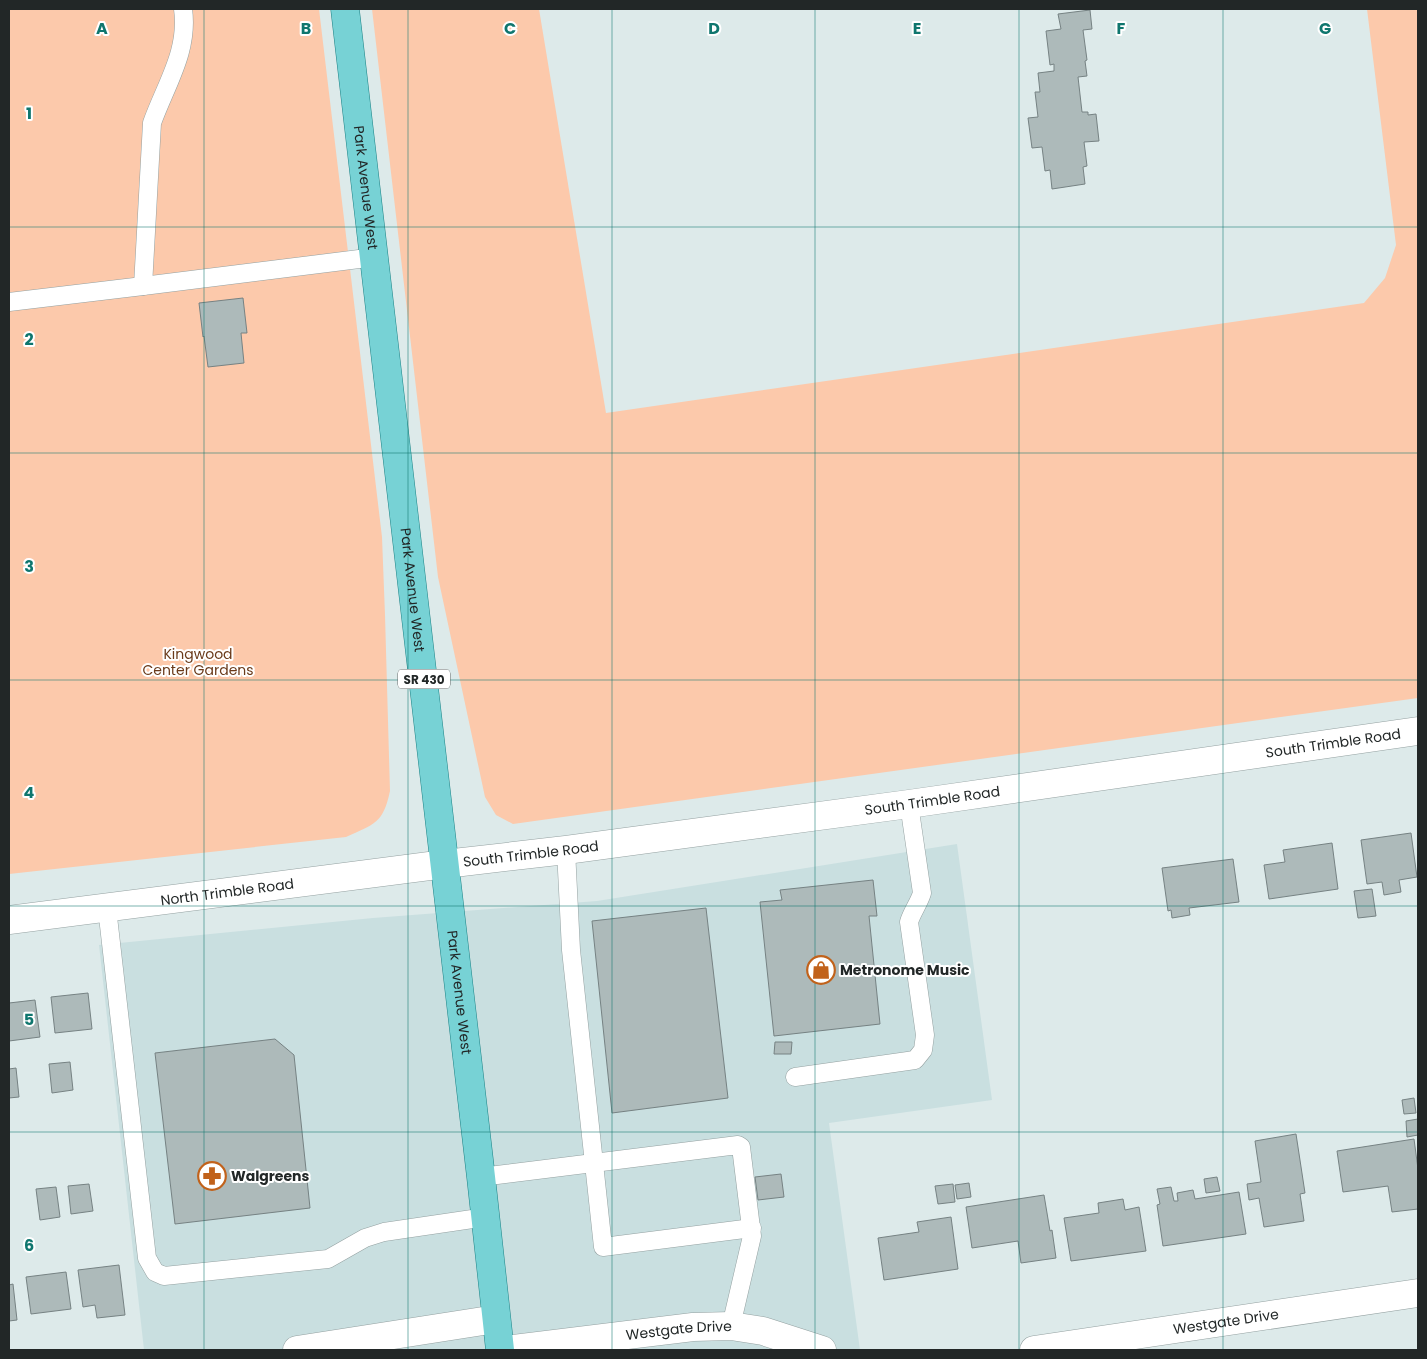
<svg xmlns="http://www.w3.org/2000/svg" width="1427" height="1359" font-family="Poppins,sans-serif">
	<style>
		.built { fill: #c9dfe0 }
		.green { fill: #fcc9ab }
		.building { fill: #adbaba; stroke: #768283 }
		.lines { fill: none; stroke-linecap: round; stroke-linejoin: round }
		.service-casing { stroke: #94a1a1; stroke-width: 19 }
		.minor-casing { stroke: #94a1a1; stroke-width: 29 }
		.secondary-casing { stroke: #94a1a1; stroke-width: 29 }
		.primary-casing { stroke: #1e8386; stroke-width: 29 }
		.service { stroke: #fff; stroke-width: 18 }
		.minor { stroke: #fff; stroke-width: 28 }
		.secondary { stroke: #fff; stroke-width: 28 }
		.primary { stroke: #77d2d5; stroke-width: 28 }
		.grid { fill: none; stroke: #0f766e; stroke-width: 1; stroke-opacity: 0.55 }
		.labels { text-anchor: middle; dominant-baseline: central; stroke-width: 4; stroke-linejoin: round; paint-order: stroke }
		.shield { fill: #fff; stroke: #646868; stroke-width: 1 }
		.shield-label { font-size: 12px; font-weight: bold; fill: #222727 }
		.street-label { font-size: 14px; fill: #222727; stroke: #fff }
		.park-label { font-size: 14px; fill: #6a3a1a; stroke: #fff }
		.poi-label { font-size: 14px; font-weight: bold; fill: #222727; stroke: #fff; text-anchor: start }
		.grid-label { font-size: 16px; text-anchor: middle; font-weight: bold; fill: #0f766e; stroke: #fff; stroke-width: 4; stroke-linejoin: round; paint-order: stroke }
	</style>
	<rect width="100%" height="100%" fill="#ddeaea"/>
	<path class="built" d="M957,844L992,1100L829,1123L860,1350H144L99,945L373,918L597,901Z"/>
	<g class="green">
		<path d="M9,9H319L382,537L385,615L390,791C383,824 374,824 346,837L9,874Z"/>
		<path d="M372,9H539L606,413L1364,303L1385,278L1396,245L1367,9H1418V698L513,824L496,815L485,797L438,577Z"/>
	</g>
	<g class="building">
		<path d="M1090,10L1092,29L1083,30L1087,60L1085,61L1087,76L1078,77L1082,112H1088V115L1096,114L1099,141L1084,142L1087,166L1083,167L1085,184L1052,189L1050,170L1045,171L1042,147L1032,148L1028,118L1038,117L1035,92H1040L1038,73L1054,71V64L1050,65L1046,31L1061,29L1058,14Z"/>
		<path d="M243,298L247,333H241L244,363L208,367L204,336L203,337L199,303Z"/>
		<path d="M1411,833L1417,877L1399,880L1401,892L1384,895L1382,882L1367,884L1361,840Z"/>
		<path d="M1332,843L1338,889L1269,899L1264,865L1285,862L1283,850Z"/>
		<path d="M1233,859L1239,902L1189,908L1190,915L1172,918L1171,910L1168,911L1162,868Z"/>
		<path d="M873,880L877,916H869L880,1024L774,1036L760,902L782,900L780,890Z"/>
		<path d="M1372,889L1376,916L1358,918L1354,891Z"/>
		<path d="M706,908L728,1098L612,1113L592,921Z"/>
		<path d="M88,993L92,1029L55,1033L51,997Z"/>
		<path d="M35,1000L40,1037L9,1041V1003Z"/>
		<path d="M275,1039L294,1055L310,1208L175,1224L155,1053Z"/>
		<path d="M775,1042H792L791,1054H774Z"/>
		<path d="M70,1062L73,1090L52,1093L49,1064Z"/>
		<path d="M16,1068L19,1097L9,1098V1069Z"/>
		<path d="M1414,1098L1416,1113L1404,1114L1402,1100Z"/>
		<path d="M1418,1119V1135L1407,1137L1406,1121Z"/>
		<path d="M1296,1134L1305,1193L1300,1194L1304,1221L1264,1227L1259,1198L1249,1200L1247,1184L1261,1182L1255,1141Z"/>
		<path d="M1414,1139L1418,1169V1209L1392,1212L1388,1186L1343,1192L1337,1151Z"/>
		<path d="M781,1174L784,1197L758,1200L755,1177Z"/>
		<path d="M1217,1177L1220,1191L1206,1193L1204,1179Z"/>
		<path d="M969,1183L971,1197L957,1199L955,1185Z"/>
		<path d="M89,1184L93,1211L71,1214L68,1186Z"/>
		<path d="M953,1184L955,1202L938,1204L935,1186Z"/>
		<path d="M56,1187L60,1217L40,1220L36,1189Z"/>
		<path d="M1171,1187L1174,1201H1178L1177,1193L1193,1190L1195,1199L1239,1192L1246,1234L1163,1246L1157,1205L1160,1204L1157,1189Z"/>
		<path d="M1044,1195L1050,1231L1052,1230L1056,1258L1021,1263L1018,1241L972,1248L966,1207Z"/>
		<path d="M1123,1199L1125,1210L1139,1207L1146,1251L1071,1261L1064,1218L1099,1213L1098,1203Z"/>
		<path d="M951,1217L958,1269L884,1280L878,1238L919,1232L917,1222Z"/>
		<path d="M119,1265L125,1315L97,1318L95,1305L83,1307L78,1270Z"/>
		<path d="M66,1272L71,1309L31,1314L26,1277Z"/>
		<path d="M13,1284L17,1320L9,1321V1285Z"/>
	</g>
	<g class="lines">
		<defs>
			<g id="service">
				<path d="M143,286L152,123C166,84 189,51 183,9"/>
				<path d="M9,302L143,286L375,257"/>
				<path d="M566,850L571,950L603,1247L752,1228"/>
				<path d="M107,908L147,1258L155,1272L164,1276L328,1259L365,1238L384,1232L486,1217"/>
				<path d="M795,1077L915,1060L923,1050L925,1035L909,922C912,912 919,903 922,893L909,804"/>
				<path d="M481,1177L738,1145L741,1147L752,1236L731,1326"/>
			</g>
			<g id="minor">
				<path d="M297,1350L496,1319"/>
				<path id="s1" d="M504,1350L693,1327L731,1326L763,1331L822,1350"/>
				<path id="s2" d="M1034,1350L1418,1293"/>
			</g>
			<g id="secondary">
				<path id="s3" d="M9,920L445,864L566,850L909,804L1418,731"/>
			</g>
			<g id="primary">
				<path id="s4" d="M345,9L481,1177L500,1350"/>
			</g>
		</defs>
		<use href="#service" class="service-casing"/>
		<use href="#minor" class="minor-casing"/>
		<use href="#secondary" class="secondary-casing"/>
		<use href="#primary" class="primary-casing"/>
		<use href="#service" class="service"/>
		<use href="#minor" class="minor"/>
		<use href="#secondary" class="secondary"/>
		<use href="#primary" class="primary"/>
	</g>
	<path class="grid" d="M204,9V1350M408,9V1350M612,9V1350M815,9V1350M1019,9V1350M1223,9V1350M9,227H1418M9,453H1418M9,680H1418M9,906H1418M9,1132H1418"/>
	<defs>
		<symbol id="shop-ring" viewBox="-11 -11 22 22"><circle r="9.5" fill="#fff" stroke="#c1621b" stroke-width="1.5"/><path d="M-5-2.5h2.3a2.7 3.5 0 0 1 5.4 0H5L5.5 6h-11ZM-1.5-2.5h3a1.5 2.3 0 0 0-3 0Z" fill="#c1621b"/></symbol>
		<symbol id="pharmacy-ring" viewBox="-11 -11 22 22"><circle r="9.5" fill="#fff" stroke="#c1621b" stroke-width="1.5"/><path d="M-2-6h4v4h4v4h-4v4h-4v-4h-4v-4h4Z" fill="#c1621b"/></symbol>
	</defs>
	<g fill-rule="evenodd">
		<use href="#shop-ring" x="805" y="954" width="32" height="32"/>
		<use href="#pharmacy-ring" x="196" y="1160" width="32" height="32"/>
	</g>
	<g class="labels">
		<rect class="shield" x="398" y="669.5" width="52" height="19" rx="4"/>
		<g class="shield-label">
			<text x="424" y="679">SR 430</text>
		</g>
		<g class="street-label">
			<text stroke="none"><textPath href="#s4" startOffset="180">Park Avenue West</textPath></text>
			<text stroke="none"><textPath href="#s4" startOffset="585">Park Avenue West</textPath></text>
			<text stroke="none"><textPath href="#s3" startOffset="1336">South Trimble Road</textPath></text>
			<text stroke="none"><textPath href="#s3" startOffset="931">South Trimble Road</textPath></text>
			<text stroke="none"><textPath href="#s3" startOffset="526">South Trimble Road</textPath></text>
			<text stroke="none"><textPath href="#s3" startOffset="220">North Trimble Road</textPath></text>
			<text stroke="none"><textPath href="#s4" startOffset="990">Park Avenue West</textPath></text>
			<text stroke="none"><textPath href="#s2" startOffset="194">Westgate Drive</textPath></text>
			<text stroke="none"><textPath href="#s1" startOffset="176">Westgate Drive</textPath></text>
		</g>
		<g class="park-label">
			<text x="198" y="654">Kingwood<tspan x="198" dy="16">Center Gardens</tspan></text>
		</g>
		<g class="poi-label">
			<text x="840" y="970">Metronome Music</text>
			<text x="231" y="1176">Walgreens</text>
		</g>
	</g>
	<g class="grid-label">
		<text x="102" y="34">A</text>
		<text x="306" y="34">B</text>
		<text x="510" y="34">C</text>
		<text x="714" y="34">D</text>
		<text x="917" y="34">E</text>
		<text x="1121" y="34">F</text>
		<text x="1325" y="34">G</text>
		<text x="29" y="119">1</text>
		<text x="29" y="345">2</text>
		<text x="29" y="572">3</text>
		<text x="29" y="798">4</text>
		<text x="29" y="1025">5</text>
		<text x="29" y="1251">6</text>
	</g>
	<rect width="1427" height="1359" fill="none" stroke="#222727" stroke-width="20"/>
</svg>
